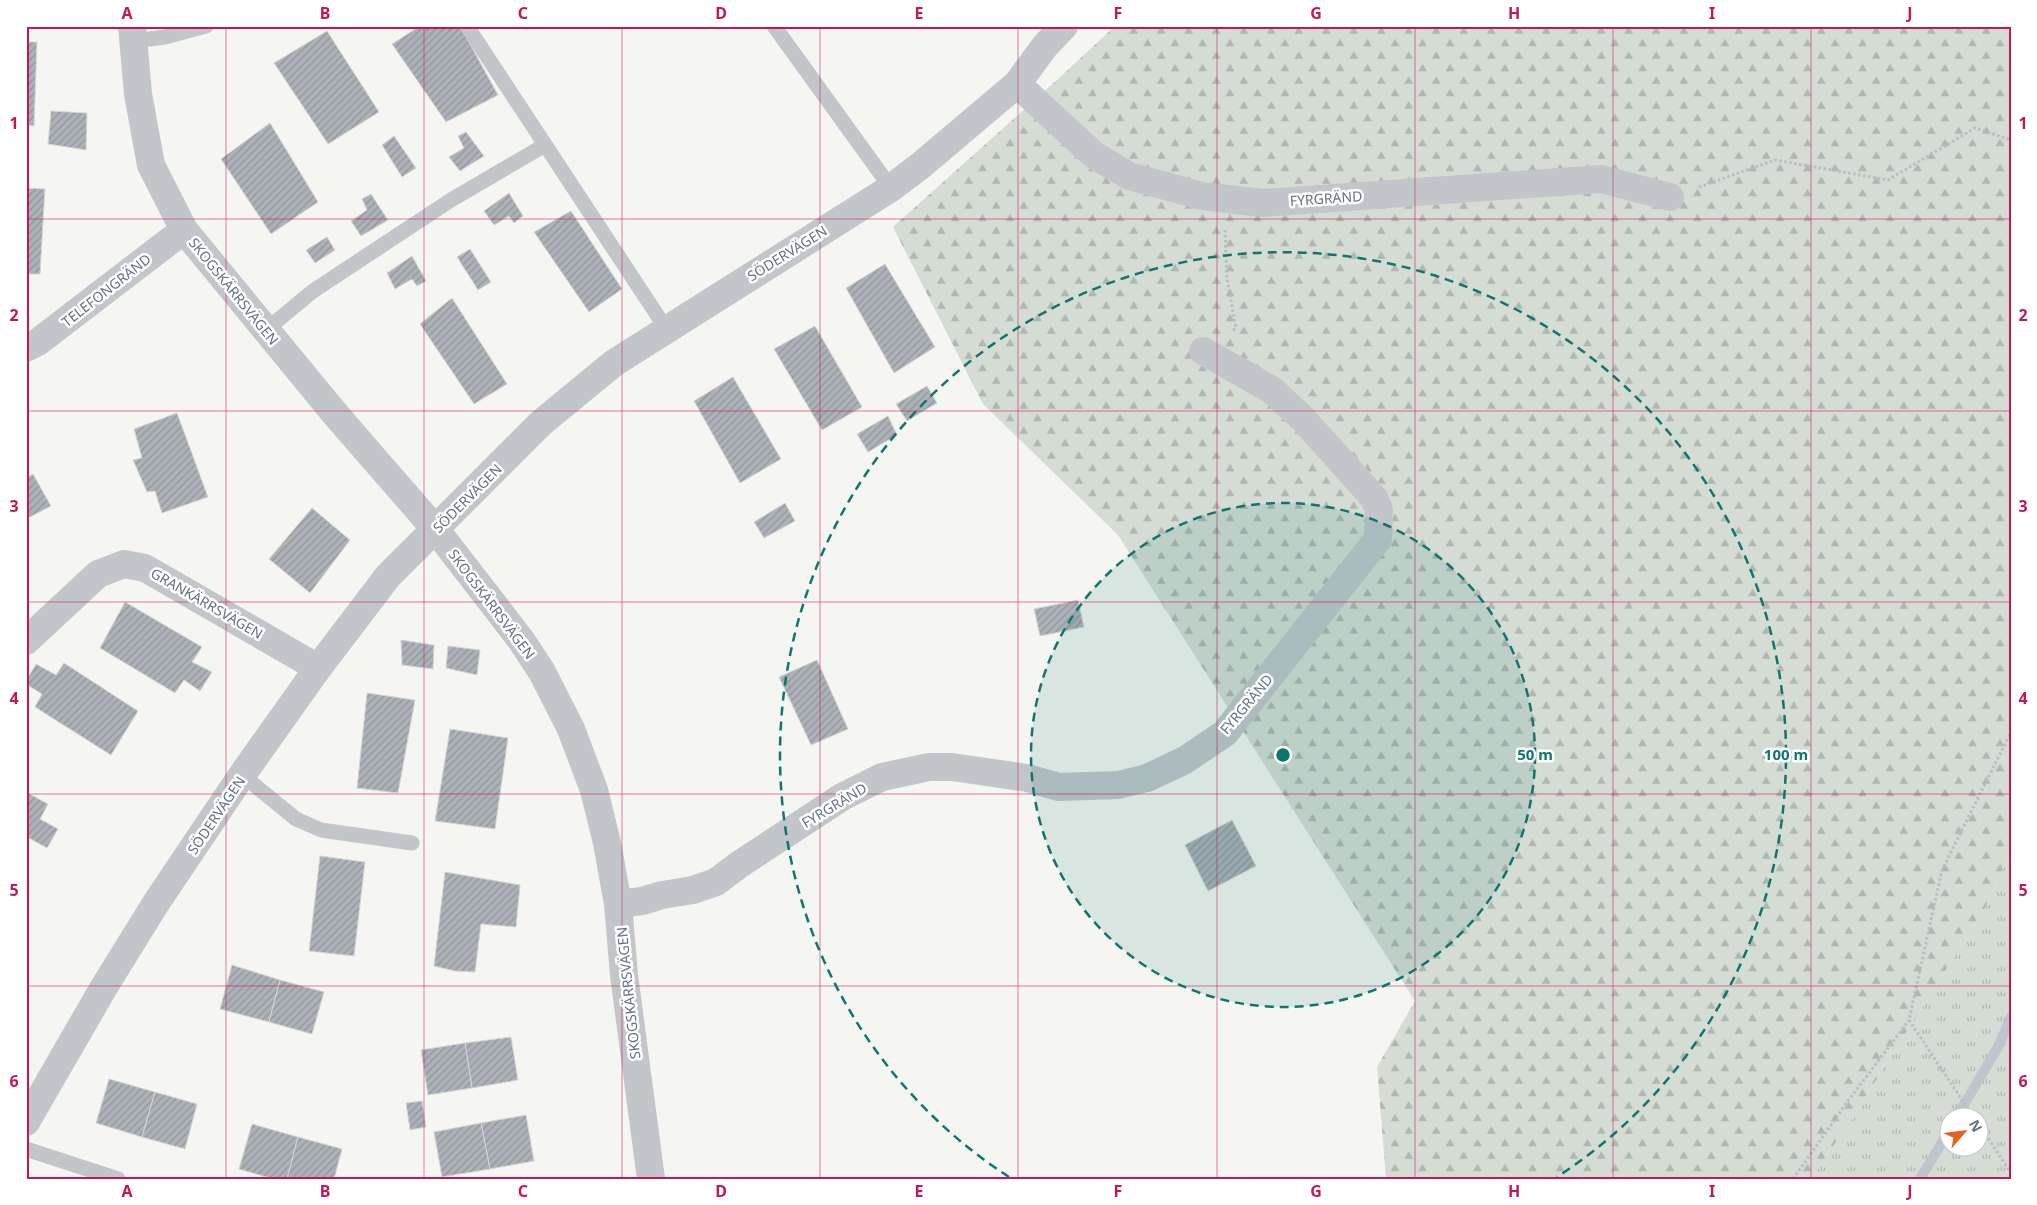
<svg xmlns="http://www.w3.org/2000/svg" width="2037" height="1205" font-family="'Noto Sans',sans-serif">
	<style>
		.grass { fill: url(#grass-tufts); fill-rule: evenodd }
		.forest { fill: url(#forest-firs) }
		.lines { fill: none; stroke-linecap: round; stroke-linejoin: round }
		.stream { stroke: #bdc6cc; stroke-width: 10 }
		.building { fill: url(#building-hatch); stroke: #d6d7d4 }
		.path { stroke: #babcbf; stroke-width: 3; stroke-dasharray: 2.5 2.5; stroke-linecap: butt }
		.lane { stroke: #c2c5c9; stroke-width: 15 }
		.street { stroke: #c2c5c9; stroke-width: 28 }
		.grid { fill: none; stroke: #c2185b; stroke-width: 1; stroke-opacity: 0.55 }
		.ring { fill: none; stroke: #0f766e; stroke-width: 2.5; stroke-dasharray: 9 6 }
		.labels { text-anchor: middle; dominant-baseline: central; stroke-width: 5; stroke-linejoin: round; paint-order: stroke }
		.street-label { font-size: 14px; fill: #647283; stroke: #fff }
		.centre { fill: #0f766e; stroke: #fff; stroke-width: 2.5 }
		.ring-label { font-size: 15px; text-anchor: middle; font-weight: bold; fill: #0f766e; stroke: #fff; stroke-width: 5; stroke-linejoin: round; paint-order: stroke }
		.neatline { fill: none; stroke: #c2185b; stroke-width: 2 }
		.grid-label { font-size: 16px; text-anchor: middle; font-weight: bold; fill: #c2185b }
	</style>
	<defs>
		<pattern id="grass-tufts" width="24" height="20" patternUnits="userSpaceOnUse" patternTransform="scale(1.25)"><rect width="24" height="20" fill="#d5dcd3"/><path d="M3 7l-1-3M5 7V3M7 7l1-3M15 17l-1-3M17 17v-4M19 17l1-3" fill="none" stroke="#b0b7b1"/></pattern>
		<pattern id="forest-firs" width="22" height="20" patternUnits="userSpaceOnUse" patternTransform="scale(1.25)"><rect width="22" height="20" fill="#d5dcd3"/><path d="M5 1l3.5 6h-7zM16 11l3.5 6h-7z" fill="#b0b7b1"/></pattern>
		<pattern id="building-hatch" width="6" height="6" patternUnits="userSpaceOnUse" patternTransform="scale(1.25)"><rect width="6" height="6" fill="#acb2b8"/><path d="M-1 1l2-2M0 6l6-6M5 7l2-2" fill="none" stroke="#90959b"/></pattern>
	</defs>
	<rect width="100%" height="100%" fill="#f5f5f2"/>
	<path class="grass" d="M2011,851L2010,1179H1811L1852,1118L1984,910ZM1950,1118H1980V1148H1950Z"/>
	<path class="forest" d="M1115,26H2011V851L1984,910L1852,1118L1811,1179H1386L1377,1067L1415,1001L1118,535L983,404L893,227L1058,79Z"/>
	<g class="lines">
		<g class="stream">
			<path d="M1956,1118L1998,1047L2011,1017"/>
			<path d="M1920,1179L1950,1129"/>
		</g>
	</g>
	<g class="building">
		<path d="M420,26H460L498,95L446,122L392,44Z"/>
		<path d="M327,31L379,112L328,144L274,63Z"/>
		<path d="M26,42H37L34,126L26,125Z"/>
		<path d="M51,111L87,113L86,150L48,144Z"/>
		<path d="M270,123L318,202L271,234L221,159Z"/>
		<path d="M466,132L484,156L460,171L449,157L464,148L458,136Z"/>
		<path d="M394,136L416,168L402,177L382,145Z"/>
		<path d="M26,188L45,189L40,274H26Z"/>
		<path d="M509,193L523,216L514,223L509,216L494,225L484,211Z"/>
		<path d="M371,194L388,220L361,236L351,221L367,210L362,199Z"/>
		<path d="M571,211L622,289L589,312L534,232Z"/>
		<path d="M327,237L335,250L315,263L306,250Z"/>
		<path d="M470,249L491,282L478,290L457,257Z"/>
		<path d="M412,256L426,281L417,286L412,279L395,289L387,273Z"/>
		<path d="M885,264L935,347L894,373L846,288Z"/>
		<path d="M452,298L507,384L474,404L420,324Z"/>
		<path d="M815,326L862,407L822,430L774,349Z"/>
		<path d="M733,377L781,459L740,483L694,401Z"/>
		<path d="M927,386L937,403L907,421L896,404Z"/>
		<path d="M177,413L208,497L162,513L155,491L147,492L133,460L142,458L134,429Z"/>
		<path d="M888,416L897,435L868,452L857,434Z"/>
		<path d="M33,474L51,506L26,519V478Z"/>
		<path d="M785,503L795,521L764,538L754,522Z"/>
		<path d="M312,508L350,540L310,593L269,559Z"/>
		<path d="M1078,600L1084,627L1040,636L1034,609Z"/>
		<path d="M125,602L202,647L192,662L212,672L200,691L184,680L175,693L100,648Z"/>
		<path d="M401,640L434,645L433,669L402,665Z"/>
		<path d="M448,646L480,650L477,675L446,668Z"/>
		<path d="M817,660L848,729L811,745L779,677Z"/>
		<path d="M64,663L138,711L111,755L35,707L42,694L26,684V681L36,664L56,675Z"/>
		<path d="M367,693L415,700L398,793L357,788Z"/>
		<path d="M450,729L508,738L495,829L435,821Z"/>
		<path d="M26,792L48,804L40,819L58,829L47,848L29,838L26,842Z"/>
		<path d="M1232,820L1256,866L1208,891L1185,845Z"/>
		<path d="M320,856L365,862L354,956L309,951Z"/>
		<path d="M445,872L520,885L516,927L481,924L475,972L455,971L434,966Z"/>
		<path d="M232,965L280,980L269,1022L220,1009Z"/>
		<path d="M280,980L324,992L312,1034L269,1022Z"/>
		<path d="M511,1037L518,1080L472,1088L465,1043Z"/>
		<path d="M465,1043L472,1088L428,1095L421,1050Z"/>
		<path d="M109,1079L155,1092L142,1137L96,1123Z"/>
		<path d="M155,1092L197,1104L185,1149L142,1137Z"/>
		<path d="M422,1101L426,1127L410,1130L406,1103Z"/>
		<path d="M526,1115L534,1161L490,1169L481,1123Z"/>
		<path d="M481,1123L490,1169L442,1177L434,1132Z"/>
		<path d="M252,1124L298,1137L287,1179H273L239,1169Z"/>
		<path d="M298,1137L342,1149L334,1179H287Z"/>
	</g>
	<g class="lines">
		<g class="path">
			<path d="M1699,187L1775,160L1888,180L1975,128L2011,140"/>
			<path d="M1225,230L1227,279L1236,328L1232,331"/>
			<path d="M1974,1118L1909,1020L1942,870L2011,732"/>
			<path d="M1980,1126L2011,1173"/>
			<path d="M1793,1179L1848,1101L1909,1020"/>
		</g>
		<g class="lane">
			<path d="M467,26L667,330"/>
			<path d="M774,26L891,188"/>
			<path d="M133,41L165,37L206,26"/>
			<path d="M266,330L313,291L451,200L545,145"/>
			<path d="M242,775L296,819L321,830L412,843"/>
			<path d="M26,1149L118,1179"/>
		</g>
		<g class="street">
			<path d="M132,26L138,94L151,165L184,230L336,415L436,530L521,640L542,672L571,729L594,790L607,843L618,904L624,975L651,1179"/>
			<path d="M1017,84L1094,155L1129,176L1202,196L1262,203L1601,179L1670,197"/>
			<path d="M26,348L38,342L184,230"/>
			<path d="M26,641L98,574L124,564L145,568L318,668"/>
			<path d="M618,904L642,901L662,895L693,890L716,882L740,864L842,797L882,777L929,767H952L1027,778L1059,787L1118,785L1147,778L1185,760L1225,733L1378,539L1379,510L1374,498L1303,419L1272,390L1203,351"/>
			<path d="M26,1122L104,987L156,903L242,775L318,668L388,576L541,423L614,363L891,188L920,166L1017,84L1045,46L1064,26"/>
		</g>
	</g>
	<path class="grid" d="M226,26V1179M424,26V1179M622,26V1179M820,26V1179M1018,26V1179M1217,26V1179M1415,26V1179M1613,26V1179M1811,26V1179M26,219H2011M26,411H2011M26,602H2011M26,794H2011M26,986H2011"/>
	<circle cx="1283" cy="755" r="252" fill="#0f766e" fill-opacity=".12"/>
	<g class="ring">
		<circle cx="1283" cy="755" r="252"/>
		<path d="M1009 1177A503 503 0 1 1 1557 1177"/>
	</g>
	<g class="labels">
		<g class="street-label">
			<text transform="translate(1326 198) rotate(-4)">FYRGRÄND</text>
			<text transform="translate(787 253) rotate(-32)">SÖDERVÄGEN</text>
			<text transform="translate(106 290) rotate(-38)">TELEFONGRÄND</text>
			<text transform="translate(234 291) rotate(51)">SKOGSKÄRRSVÄGEN</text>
			<text transform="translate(467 498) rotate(-45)">SÖDERVÄGEN</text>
			<text transform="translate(207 603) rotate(30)">GRANKÄRRSVÄGEN</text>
			<text transform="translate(492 604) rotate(53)">SKOGSKÄRRSVÄGEN</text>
			<text transform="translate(1246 704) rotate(-50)">FYRGRÄND</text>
			<text transform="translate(834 805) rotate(-31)">FYRGRÄND</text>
			<text transform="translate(216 815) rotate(-56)">SÖDERVÄGEN</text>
			<text transform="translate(628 993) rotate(-96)">SKOGSKÄRRSVÄGEN</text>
		</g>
	</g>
	<circle cx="1283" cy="755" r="8" class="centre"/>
	<g class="ring-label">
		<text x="1535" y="760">50 m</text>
		<text x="1786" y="760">100 m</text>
	</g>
	<rect width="2037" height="1205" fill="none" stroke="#ffffff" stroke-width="55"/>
	<g transform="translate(1964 1132) rotate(62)"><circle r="24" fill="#ffffff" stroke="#c1c7cd"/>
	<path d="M0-4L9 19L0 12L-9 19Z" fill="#e36224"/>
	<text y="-8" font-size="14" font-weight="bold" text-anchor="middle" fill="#647283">N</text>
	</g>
	<rect x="28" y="28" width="1982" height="1150" class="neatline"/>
	<g class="grid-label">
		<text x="127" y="19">A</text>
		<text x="325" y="19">B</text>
		<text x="523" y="19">C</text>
		<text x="721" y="19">D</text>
		<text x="919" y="19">E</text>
		<text x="1118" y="19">F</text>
		<text x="1316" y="19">G</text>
		<text x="1514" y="19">H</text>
		<text x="1712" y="19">I</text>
		<text x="1910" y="19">J</text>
		<text x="14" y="129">1</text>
		<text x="2023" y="129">1</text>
		<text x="14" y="321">2</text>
		<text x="2023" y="321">2</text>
		<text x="14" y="512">3</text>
		<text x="2023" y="512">3</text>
		<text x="14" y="704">4</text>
		<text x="2023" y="704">4</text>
		<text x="14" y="896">5</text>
		<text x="2023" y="896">5</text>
		<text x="14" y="1087">6</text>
		<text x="2023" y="1087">6</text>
		<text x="127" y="1197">A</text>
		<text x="325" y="1197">B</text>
		<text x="523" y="1197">C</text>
		<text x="721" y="1197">D</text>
		<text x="919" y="1197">E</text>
		<text x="1118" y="1197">F</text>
		<text x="1316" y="1197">G</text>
		<text x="1514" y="1197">H</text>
		<text x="1712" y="1197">I</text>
		<text x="1910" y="1197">J</text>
	</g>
</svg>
